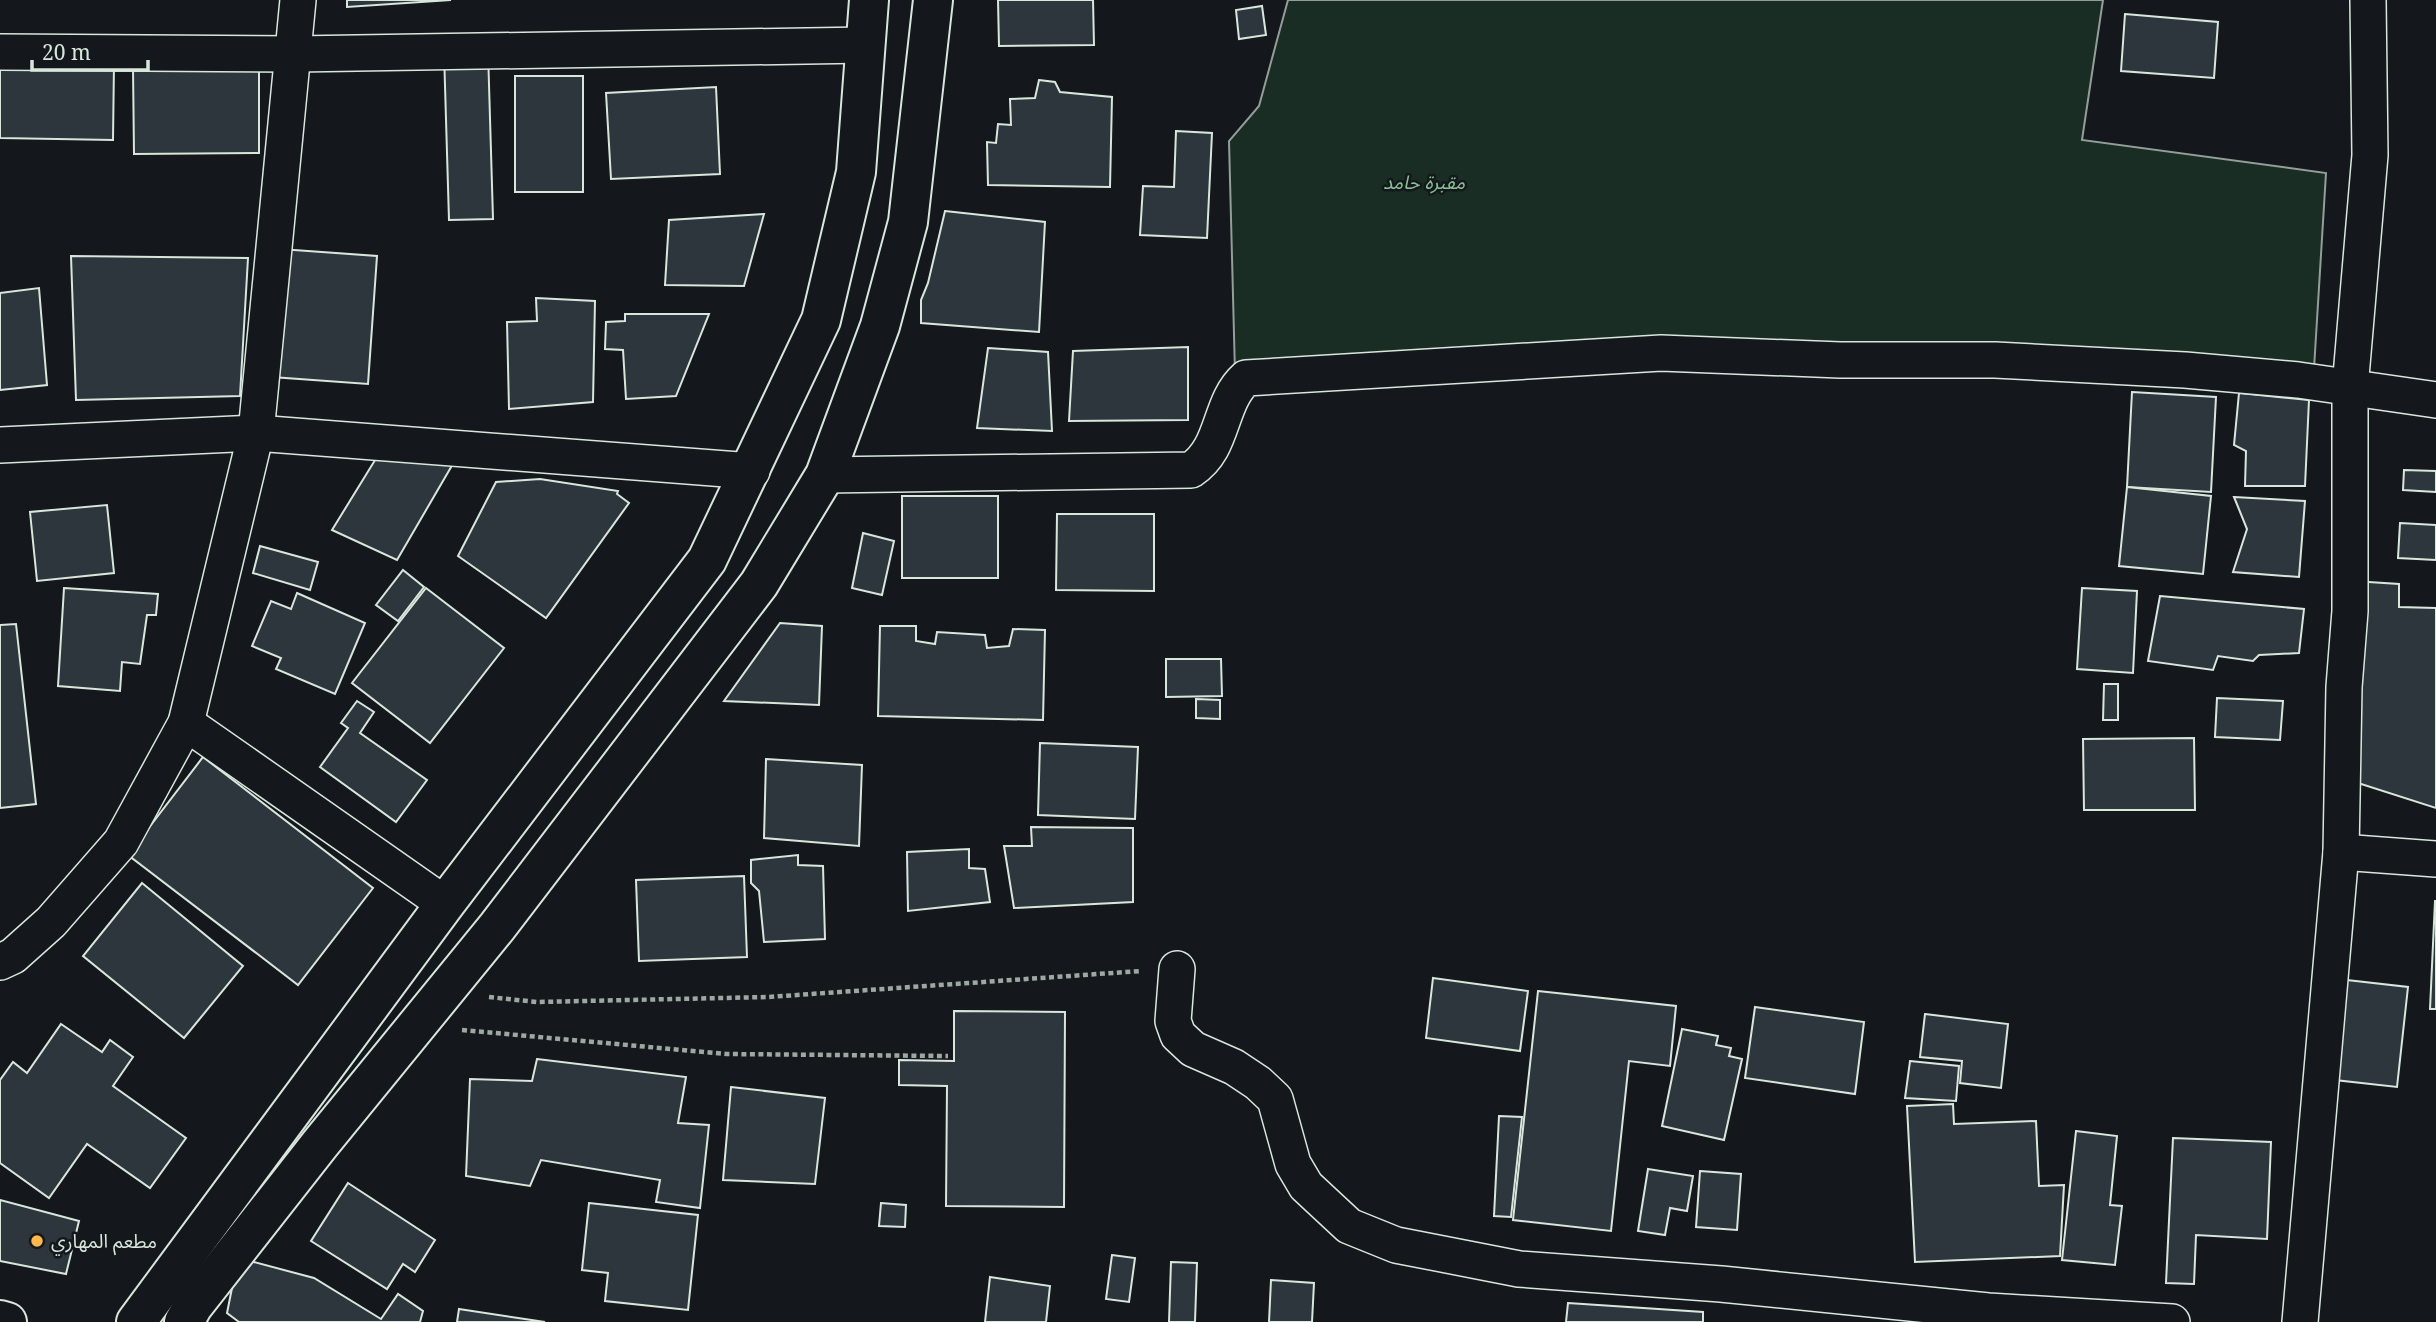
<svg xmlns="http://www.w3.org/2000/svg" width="2436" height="1322" font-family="'Noto Serif','Noto Sans Arabic',serif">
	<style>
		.green { fill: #1a2d24; stroke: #939e99; stroke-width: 2 }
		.building { fill: #2c363c; stroke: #d8e6dc; stroke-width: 2 }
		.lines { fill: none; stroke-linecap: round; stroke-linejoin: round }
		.minor-casing { stroke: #d8e6dc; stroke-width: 38 }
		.tertiary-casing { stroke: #d8e6dc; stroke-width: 42 }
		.primary-casing { stroke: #d8e6dc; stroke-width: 42 }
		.path { stroke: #9da8a2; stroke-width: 4.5; stroke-dasharray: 5 3.5; stroke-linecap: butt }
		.minor { stroke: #14181c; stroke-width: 35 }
		.tertiary { stroke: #14181c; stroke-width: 38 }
		.primary { stroke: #14181c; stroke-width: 38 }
		.poi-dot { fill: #ffb74d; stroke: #14181c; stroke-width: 2.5 }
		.labels { text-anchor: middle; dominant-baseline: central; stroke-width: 5; stroke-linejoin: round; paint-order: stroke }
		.park-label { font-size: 19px; font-style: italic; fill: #8ac095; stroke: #14181c }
		.poi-label { font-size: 19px; fill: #d8e6dc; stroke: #14181c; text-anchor: start }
	</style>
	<rect width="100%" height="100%" fill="#14181c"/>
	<path class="green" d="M1288,0H2103L2082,140L2326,173L2313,385L1682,348L1235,373L1229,141L1259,106Z"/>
	<g class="building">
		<path d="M347,0H451L347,7Z"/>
		<path d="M998,0H1093L1094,45L999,46Z"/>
		<path d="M1262,6L1266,35L1239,39L1236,10Z"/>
		<path d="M2125,14L2218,22L2214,78L2121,71Z"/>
		<path d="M488,51L493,219L449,220L444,52Z"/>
		<path d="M0,61L114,63L113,140L0,138Z"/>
		<path d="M259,67V153L134,154L133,68Z"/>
		<rect x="515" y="76" width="68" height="116"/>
		<path d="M1039,80L1055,82L1060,92L1112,97L1110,187L988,185L987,142L996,143L998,124L1011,125L1010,99L1035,98Z"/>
		<path d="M716,87L720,174L611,179L606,93Z"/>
		<path d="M1176,131L1212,133L1207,238L1140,235L1143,186L1174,187Z"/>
		<path d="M945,211L1045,222L1039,332L921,323V300L928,283Z"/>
		<path d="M764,214L744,286L665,285L669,220Z"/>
		<path d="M280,249L377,256L368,384L272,377Z"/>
		<path d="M71,256L248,258L240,396L76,400Z"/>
		<path d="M39,288L47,385L0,390V293Z"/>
		<path d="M536,298L595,301L593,402L509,409L507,322L537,321Z"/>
		<path d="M625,314H709L676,396L626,399L623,350L605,349L606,322L625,321Z"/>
		<path d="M1188,347V420L1069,421L1073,351Z"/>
		<path d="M988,348L1048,352L1052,431L977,428Z"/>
		<path d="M2132,392L2216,397L2211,492L2127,487Z"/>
		<path d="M2239,393L2309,400L2305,486H2245L2246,451L2234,445Z"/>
		<path d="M380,452L454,462L397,560L332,530Z"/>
		<path d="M2404,470L2436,471V492L2403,490Z"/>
		<path d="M540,479L618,491L617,494L629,503L546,618L458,556L496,482Z"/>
		<path d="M2127,487L2211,496L2203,574L2119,566Z"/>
		<rect x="902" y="496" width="96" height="82"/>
		<path d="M2234,497L2305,501L2299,577L2233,572L2247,529Z"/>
		<path d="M107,505L114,573L37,581L30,512Z"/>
		<path d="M1057,514H1154V591L1056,590Z"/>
		<path d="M2400,523L2436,525V560L2398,558Z"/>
		<path d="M863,533L894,541L882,595L852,588Z"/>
		<path d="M260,546L318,562L310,590L253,573Z"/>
		<path d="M403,570L424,587L398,621L376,605Z"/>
		<path d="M2353,581L2399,584V607L2436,608V808L2358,783Z"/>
		<path d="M64,588L158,594L156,615H147L140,664L122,662L120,691L58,686Z"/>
		<path d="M426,588L504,648L430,743L352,683Z"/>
		<path d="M2082,588L2137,591L2133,673L2077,669Z"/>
		<path d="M297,593L365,623L335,694L276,669L281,658L252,646L271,601L291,609Z"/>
		<path d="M2160,596L2304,609L2299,653L2259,655L2253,661L2218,656L2213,670L2148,661Z"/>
		<path d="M780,623L822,626L819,705L724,701Z"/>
		<path d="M16,624L36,804L0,808V625Z"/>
		<path d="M880,626H916V641L935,644L937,632L985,635L987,648L1009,646L1013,629L1045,630L1043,720L878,716Z"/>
		<path d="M1166,659H1221L1222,696L1166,697Z"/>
		<path d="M2104,684H2118V720H2103Z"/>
		<path d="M2217,698L2283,701L2280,740L2215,737Z"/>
		<path d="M1196,699L1220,700V719L1196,718Z"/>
		<path d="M357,701L374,712L360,733L427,780L396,822L320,767L348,728L341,723Z"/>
		<path d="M2194,738L2195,810H2084L2083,739Z"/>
		<path d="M1040,743L1138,747L1135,819L1038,815Z"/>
		<path d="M203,757L373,888L298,985L128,855Z"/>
		<path d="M766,759L862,765L859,846L764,838Z"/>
		<path d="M1031,827L1133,828V902L1014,908L1004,846H1032Z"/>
		<path d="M969,849V868L985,869L990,902L908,911L907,852Z"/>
		<path d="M798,855V865L823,866L825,939L764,942L759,891L751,883V860Z"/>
		<path d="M744,876L747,957L639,961L636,880Z"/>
		<path d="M142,883L243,966L184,1038L83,956Z"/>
		<path d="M2435,901H2436V1009H2430Z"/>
		<path d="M1433,978L1528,991L1520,1051L1426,1038Z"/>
		<path d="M2338,979L2408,987L2397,1087L2326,1079Z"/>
		<path d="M1538,991L1676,1006L1670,1066L1629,1061L1611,1231L1513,1220Z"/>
		<path d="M1755,1007L1864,1022L1855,1094L1745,1078Z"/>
		<path d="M954,1011L1065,1012L1064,1207L946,1206L947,1086L899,1085V1060L954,1061Z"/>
		<path d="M1925,1014L2008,1024L2001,1088L1960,1083L1962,1061L1920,1057Z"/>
		<path d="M61,1024L102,1052L110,1040L133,1057L113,1086L186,1138L150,1188L87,1144L49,1198L0,1163V1080L13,1062L27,1073Z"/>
		<path d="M1682,1029L1718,1036L1716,1045L1731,1048L1729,1056L1742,1059L1724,1140L1662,1126Z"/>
		<path d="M537,1059L686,1077L678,1123L709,1125L700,1208L656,1202L660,1180L541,1160L530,1186L466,1176L470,1079L532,1081Z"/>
		<path d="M1910,1061L1959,1066L1956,1101L1905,1098Z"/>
		<path d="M731,1087L825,1098L815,1184L723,1180Z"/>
		<path d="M1953,1104L1954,1124L2036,1121L2039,1186L2064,1185L2060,1256L1915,1262L1907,1106Z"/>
		<path d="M1499,1116L1522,1117L1511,1217L1494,1216Z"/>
		<path d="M2076,1131L2117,1136L2110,1205L2122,1206L2115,1265L2062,1260Z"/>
		<path d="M2173,1138L2271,1142L2267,1239L2196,1235L2194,1284L2166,1283Z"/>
		<path d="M1648,1169L1693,1176L1687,1211L1670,1208L1665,1235L1638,1231Z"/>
		<path d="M1700,1171L1741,1174L1737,1230L1696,1227Z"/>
		<path d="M348,1183L435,1240L415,1272L403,1264L387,1289L311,1241Z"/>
		<path d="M0,1200L79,1221L66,1274L0,1261Z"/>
		<path d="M589,1203L698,1215L688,1310L605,1301L608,1273L582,1270Z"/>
		<path d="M881,1203L906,1205L905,1227L879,1226Z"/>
		<path d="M1112,1255L1135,1258L1129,1302L1106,1299Z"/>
		<path d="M250,1261L314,1278L381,1319L398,1294L423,1311L420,1322H239L227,1313L232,1288Z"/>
		<path d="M1171,1262L1197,1263L1195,1322H1169Z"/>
		<path d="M990,1277L1050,1286L1046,1322H985Z"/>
		<path d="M1271,1280L1314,1283L1312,1322H1269Z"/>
		<path d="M1568,1303L1703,1312V1322H1566Z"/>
		<path d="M459,1309L545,1322H457Z"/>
	</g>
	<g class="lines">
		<defs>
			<g id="minor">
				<path d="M0,52L296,54L866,45"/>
				<path d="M0,445L256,433L752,471"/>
				<path d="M825,475L1191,470C1225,448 1218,403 1246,378L1661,353L1840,360H1995L2185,370L2298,380L2436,400"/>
				<path d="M186,723L445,904"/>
				<path d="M2341,852L2436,859"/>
				<path d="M0,962L13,956L51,922L121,842L186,723L256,433L298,0"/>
				<path d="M1177,969L1173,1021L1178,1035L1193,1049L1234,1067L1258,1083L1275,1099L1293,1164L1306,1186L1349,1226L1396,1245L1519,1269L1721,1284L1988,1311L2172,1322"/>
				<path d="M2300,1322L2341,852L2344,687L2350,611V388L2370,155L2368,0"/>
			</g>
			<path id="tertiary" d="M0,1320L7,1322"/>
			<g id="primary">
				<path d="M136,1322L445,904L707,560L821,320L856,172L869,0"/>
				<path d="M184,1322L193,1306L320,1144L497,927L759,584L825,475L880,326L908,222L933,0"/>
			</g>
		</defs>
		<use href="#minor" class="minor-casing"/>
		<use href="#tertiary" class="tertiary-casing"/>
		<use href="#primary" class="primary-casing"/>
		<g class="path">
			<path d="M489,997L537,1002L768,997L1141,971"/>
			<path d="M462,1030L726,1054L948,1056"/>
		</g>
		<use href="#minor" class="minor"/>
		<use href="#tertiary" class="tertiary"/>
		<use href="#primary" class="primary"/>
	</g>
	<circle class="poi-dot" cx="37" cy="1241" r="7"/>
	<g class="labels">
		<g class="park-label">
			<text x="1424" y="182">مقبرة حامد</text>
		</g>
		<g class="poi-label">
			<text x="51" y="1241">مطعم المهاري</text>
		</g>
	</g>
	<path d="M32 60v10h116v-10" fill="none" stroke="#d8e6dc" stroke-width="3.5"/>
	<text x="42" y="60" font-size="21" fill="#d8e6dc" stroke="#14181c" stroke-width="5" paint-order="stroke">20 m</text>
</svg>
